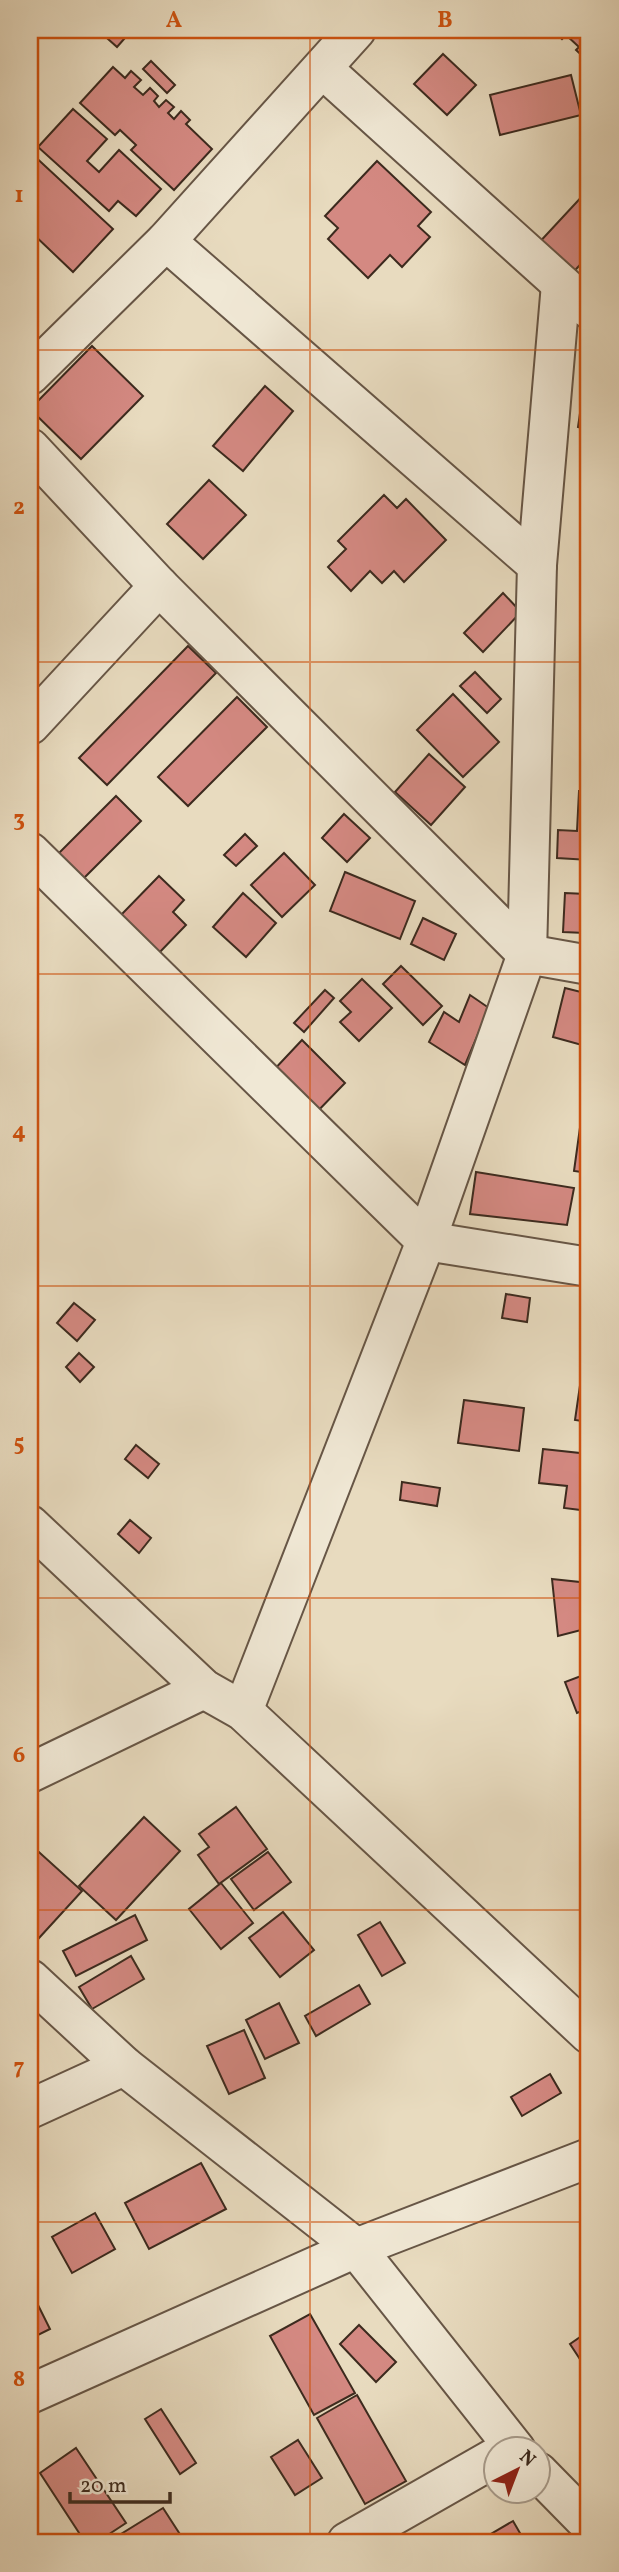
<svg xmlns="http://www.w3.org/2000/svg" width="619" height="2572" font-family="Vollkorn,serif">
	<style>
		.building { fill: #d48982; stroke: #3c2a1e; stroke-width: 2 }
		.lines { fill: none; stroke-linecap: round; stroke-linejoin: round }
		.minor-casing { stroke: #675646; stroke-width: 42 }
		.tertiary-casing { stroke: #675646; stroke-width: 42 }
		.minor { stroke: #f0e8d5; stroke-width: 38 }
		.tertiary { stroke: #f0e8d5; stroke-width: 38 }
		.grid { fill: none; stroke: #ce520f; stroke-width: 2; stroke-opacity: 0.55 }
		.neatline { fill: none; stroke: #ce520f; stroke-width: 2.5 }
		.grid-label { font-size: 23px; text-anchor: middle; font-weight: bold; fill: #ce520f }
	</style>
	<rect width="100%" height="100%" fill="#e8dbbf"/>
	<filter id="stains"><feTurbulence type="fractalNoise" baseFrequency=".00286" numOctaves="4"/><feColorMatrix values="0 0 0 0 .2 0 0 0 0 .09 0 0 0 0 .02 0 0 0 .5 -.17"/></filter>
	<radialGradient id="worn" r=".72"><stop offset=".6" stop-color="#630" stop-opacity="0"/><stop offset="1" stop-color="#630" stop-opacity=".3"/></radialGradient>
	<g class="building">
		<path d="M98,30H132L117,47Z"/>
		<path d="M289,30H306L298,38Z"/>
		<path d="M553,30H589V62L576,50L579,47L566,35L562,39Z"/>
		<path d="M443,54L476,85L447,115L414,84Z"/>
		<path d="M151,61L175,85L167,93L143,69Z"/>
		<path d="M113,67L125,78L131,71L141,80L134,87L143,95L150,88L158,96L154,101L159,107L166,100L174,107L168,113L174,119L181,111L190,120L186,124L212,149L174,190L131,150L136,145L120,130L115,135L80,103Z"/>
		<path d="M571,75L581,115L500,135L490,95Z"/>
		<path d="M73,109L107,139L87,161L99,172L119,150L161,189L136,216L118,201L109,211L38,147Z"/>
		<path d="M30,152L113,229L73,272L30,231Z"/>
		<path d="M377,161L431,212L418,226L430,237L402,267L390,255L368,278L328,239L338,228L325,216Z"/>
		<path d="M587,191L589,193V255L568,278L535,247Z"/>
		<path d="M92,346L143,396L81,459L30,409Z"/>
		<path d="M589,351V430L578,427Z"/>
		<path d="M265,386L293,411L243,471L213,446Z"/>
		<path d="M587,442H589V465H584Z"/>
		<path d="M209,480L246,515L203,559L167,524Z"/>
		<path d="M384,495L397,508L406,499L446,540L404,582L394,571L382,583L370,571L351,591L328,567L346,549L338,541Z"/>
		<path d="M503,593L521,612L483,652L464,633Z"/>
		<path d="M188,646L216,673L107,785L79,758Z"/>
		<path d="M475,672L501,699L487,713L460,686Z"/>
		<path d="M453,694L499,742L463,777L417,730Z"/>
		<path d="M237,697L267,727L188,806L158,777Z"/>
		<path d="M429,754L465,787L431,825L395,792Z"/>
		<path d="M579,791L589,792V860L557,858L558,830L577,831Z"/>
		<path d="M116,796L141,821L81,881L56,856Z"/>
		<path d="M344,814L370,838L347,862L322,838Z"/>
		<path d="M245,834L257,846L236,866L224,855Z"/>
		<path d="M284,853L315,885L282,917L251,885Z"/>
		<path d="M345,872L415,901L400,939L330,911Z"/>
		<path d="M159,876L184,900L173,912L186,925L157,955L120,916Z"/>
		<path d="M243,893L276,923L246,957L213,927Z"/>
		<path d="M565,893L586,894L585,933L563,932Z"/>
		<path d="M423,918L456,934L444,960L411,944Z"/>
		<path d="M401,966L442,1006L423,1025L383,984Z"/>
		<path d="M362,979L392,1008L359,1041L340,1022L351,1012L340,1001Z"/>
		<path d="M565,988L589,994V1047L553,1037Z"/>
		<path d="M325,990L334,998L304,1032L294,1023Z"/>
		<path d="M470,995L489,1008L465,1065L429,1042L444,1012L459,1022Z"/>
		<path d="M302,1040L345,1083L312,1117L270,1074Z"/>
		<path d="M582,1113L589,1115V1173L574,1171Z"/>
		<path d="M476,1172L574,1188L567,1225L470,1214Z"/>
		<path d="M506,1294L530,1298L527,1322L502,1318Z"/>
		<path d="M74,1303L95,1320L77,1341L57,1323Z"/>
		<path d="M585,1351L589,1352V1422L575,1420Z"/>
		<path d="M79,1353L94,1367L80,1382L66,1367Z"/>
		<path d="M464,1400L524,1408L519,1451L458,1443Z"/>
		<path d="M136,1445L159,1464L148,1478L125,1459Z"/>
		<path d="M543,1449L589,1454V1511L564,1508L567,1486L539,1483Z"/>
		<path d="M402,1482L440,1488L437,1506L400,1500Z"/>
		<path d="M130,1520L151,1538L139,1553L118,1534Z"/>
		<path d="M552,1579L589,1583V1628L558,1636Z"/>
		<path d="M589,1673V1708L577,1713L565,1682Z"/>
		<path d="M589,1736V1757L584,1737Z"/>
		<path d="M236,1807L267,1849L219,1884L198,1855L209,1847L199,1834Z"/>
		<path d="M144,1817L180,1851L116,1920L79,1886Z"/>
		<path d="M30,1844L82,1891L39,1938L30,1930Z"/>
		<path d="M268,1852L291,1882L254,1910L231,1879Z"/>
		<path d="M221,1883L253,1923L221,1949L189,1909Z"/>
		<path d="M283,1912L314,1950L280,1977L249,1938Z"/>
		<path d="M135,1915L147,1940L76,1976L63,1951Z"/>
		<path d="M380,1922L405,1963L382,1976L358,1935Z"/>
		<path d="M131,1956L144,1979L92,2009L79,1987Z"/>
		<path d="M359,1985L370,2004L316,2036L305,2016Z"/>
		<path d="M279,2003L299,2043L265,2059L246,2020Z"/>
		<path d="M244,2030L265,2078L229,2094L207,2046Z"/>
		<path d="M550,2074L561,2093L522,2116L511,2097Z"/>
		<path d="M201,2163L226,2209L149,2249L125,2203Z"/>
		<path d="M95,2213L115,2249L72,2273L52,2237Z"/>
		<path d="M30,2289L50,2329L30,2339Z"/>
		<path d="M310,2314L355,2393L314,2415L270,2336Z"/>
		<path d="M359,2325L396,2362L376,2382L340,2344Z"/>
		<path d="M589,2331V2373L570,2344Z"/>
		<path d="M357,2395L406,2481L365,2504L317,2418Z"/>
		<path d="M161,2409L196,2463L180,2474L145,2419Z"/>
		<path d="M298,2440L322,2478L295,2495L271,2457Z"/>
		<path d="M76,2448L126,2523L97,2542H85L40,2473Z"/>
		<path d="M163,2508L185,2542H108Z"/>
		<path d="M513,2521L524,2540L477,2542Z"/>
	</g>
	<g class="lines">
		<defs>
			<g id="minor">
				<path d="M323,69L589,309"/>
				<path d="M166,241L537,565"/>
				<path d="M30,375L166,241L356,30"/>
				<path d="M30,448L159,586L527,954L589,965"/>
				<path d="M30,725L159,586"/>
				<path d="M30,852L426,1241L589,1267"/>
				<path d="M243,1711L426,1241L527,954L537,565L561,284"/>
				<path d="M30,1773L204,1689"/>
				<path d="M30,1979L124,2066L356,2248L516,2450"/>
				<path d="M30,2109L124,2066"/>
				<path d="M538,2472L589,2524"/>
				<path d="M347,2542L496,2457"/>
			</g>
			<g id="tertiary">
				<path d="M30,1525L204,1689L243,1711L589,2034"/>
				<path d="M30,2394L356,2248L589,2158"/>
			</g>
		</defs>
		<use href="#minor" class="minor-casing"/>
		<use href="#tertiary" class="tertiary-casing"/>
		<use href="#minor" class="minor"/>
		<use href="#tertiary" class="tertiary"/>
	</g>
	<path class="grid" d="M310,30V2542M30,350H589M30,662H589M30,974H589M30,1286H589M30,1598H589M30,1910H589M30,2222H589"/>
	<rect width="619" height="2572" fill="none" stroke="#e8dbbf" stroke-width="77"/>
	<g transform="translate(517 2470) rotate(42)"><circle r="33" fill="#f0e8d5" stroke="#a89c8c" stroke-width="2"/>
	<path d="M0-5L12 26L0 18L-12 26Z" fill="#8f2418"/>
	<text y="-10" font-size="19" font-weight="bold" text-anchor="middle" fill="#3c2a1e">N</text>
	</g>
	<path d="M70 2492v10h100v-10" fill="none" stroke="#3c2a1e" stroke-width="3.5"/>
	<text x="80" y="2492" font-size="21" fill="#3c2a1e" stroke="#f0e8d5" stroke-width="5" paint-order="stroke">20 m</text>
	<rect x="38" y="38" width="542" height="2496" class="neatline"/>
	<g class="grid-label">
		<text x="174" y="27">A</text>
		<text x="445" y="27">B</text>
		<text x="19" y="202">1</text>
		<text x="19" y="514">2</text>
		<text x="19" y="826">3</text>
		<text x="19" y="1138">4</text>
		<text x="19" y="1450">5</text>
		<text x="19" y="1762">6</text>
		<text x="19" y="2074">7</text>
		<text x="19" y="2386">8</text>
	</g>
	<rect width="100%" height="100%" filter="url(#stains)"/>
	<rect width="100%" height="100%" fill="url(#worn)"/>
</svg>
